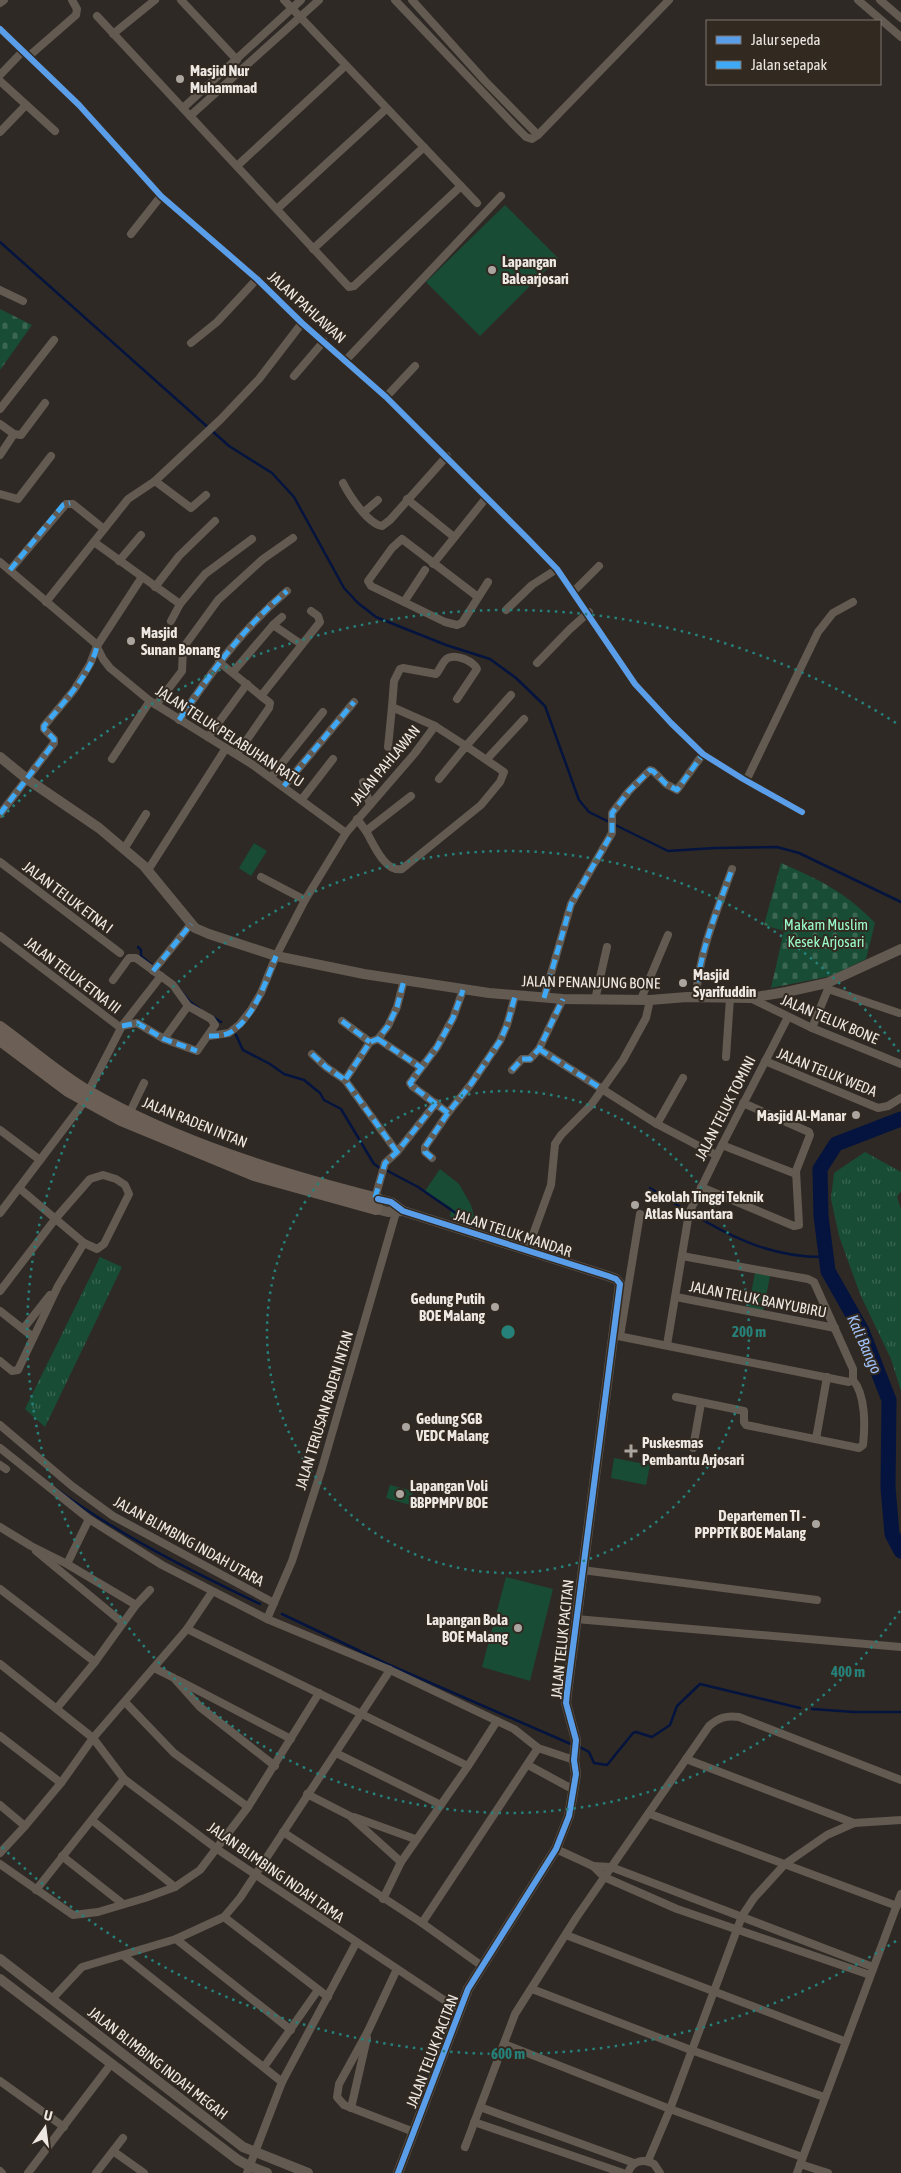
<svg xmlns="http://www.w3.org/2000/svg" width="901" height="2173" font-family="'Asap Condensed',sans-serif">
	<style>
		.grass { fill: url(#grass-tufts) }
		.cemetery { fill: url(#cemetery-stones) }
		.park { fill: #184c35 }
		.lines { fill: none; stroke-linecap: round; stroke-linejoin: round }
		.stream { stroke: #04143e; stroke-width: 2.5 }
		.river { stroke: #04143e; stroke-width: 15 }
		.minor { stroke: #635a51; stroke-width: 8 }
		.tertiary { stroke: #635a51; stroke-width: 10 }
		.trunk { stroke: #6c6056; stroke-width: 12 }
		.quiet { stroke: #3fa9f5; stroke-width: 5; stroke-dasharray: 10 5; stroke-linecap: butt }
		.cycleway-casing { stroke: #322921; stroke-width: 9 }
		.cycleway { stroke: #5a9eea; stroke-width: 6 }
		.ring { fill: none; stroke: #25817a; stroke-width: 2.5; stroke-dasharray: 2.5 5 }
		.poi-dot { fill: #aba5a0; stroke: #322921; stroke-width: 2 }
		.labels { text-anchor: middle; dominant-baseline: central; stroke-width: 4; stroke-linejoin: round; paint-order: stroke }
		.poi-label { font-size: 15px; font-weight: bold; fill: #eee8e3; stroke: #322921; text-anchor: start }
		.street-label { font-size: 15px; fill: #eee8e3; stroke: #322921 }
		.park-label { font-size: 15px; fill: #9afbc8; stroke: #322921 }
		.water-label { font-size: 16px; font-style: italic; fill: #9ec0f7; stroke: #322921 }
		.centre { fill: #25817a; stroke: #322921; stroke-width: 2.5 }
		.ring-label { font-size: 15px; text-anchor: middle; font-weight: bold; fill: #25817a; stroke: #322921; stroke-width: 4; stroke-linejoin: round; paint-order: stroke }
	</style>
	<defs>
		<pattern id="grass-tufts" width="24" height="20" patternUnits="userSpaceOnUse" patternTransform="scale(1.25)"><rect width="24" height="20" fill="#184c35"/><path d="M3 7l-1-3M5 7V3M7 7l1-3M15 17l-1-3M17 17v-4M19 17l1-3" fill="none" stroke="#3a6652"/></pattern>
		<pattern id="cemetery-stones" width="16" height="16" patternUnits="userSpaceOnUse" patternTransform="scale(1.25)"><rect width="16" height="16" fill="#184c35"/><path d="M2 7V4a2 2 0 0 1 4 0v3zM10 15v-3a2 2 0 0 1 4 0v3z" fill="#3a6652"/></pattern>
	</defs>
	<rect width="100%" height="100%" fill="#2e2925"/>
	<g class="grass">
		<path d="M865,1152L901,1172V1191L897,1197L901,1209V1391L891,1359L860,1294L839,1236L831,1199L834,1173Z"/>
		<path d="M100,1257L122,1267L45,1427L25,1409Z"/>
	</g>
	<g class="cemetery">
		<path d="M0,309L32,325L0,370Z"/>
		<path d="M781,863C818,879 847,893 875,923L866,959L831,976L771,988L784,931L764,925Z"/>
	</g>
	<g class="park">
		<path d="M505,205L558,258L480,336L426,282Z"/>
		<path d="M254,843L267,851L251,876L239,868Z"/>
		<path d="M440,1169L459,1184L471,1205L477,1227L450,1217L451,1208L425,1191Z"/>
		<path d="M755,1273L770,1276L763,1312L748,1309Z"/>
		<path d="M614,1458L650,1465L646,1485L611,1478Z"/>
		<path d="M390,1485L413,1491L410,1505L386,1498Z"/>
		<path d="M506,1577L553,1589L530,1681L482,1667Z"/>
	</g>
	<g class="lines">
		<g class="stream">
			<path d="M0,242L229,446L272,473L294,497L344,588L358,603L376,617L446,645L490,659L516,678L545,706L579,800L589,812L668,851L715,848L777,847L799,853L901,902"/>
			<path d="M138,947L141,950V956L153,966"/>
			<path d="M176,985L190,1002L200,1009"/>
			<path d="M213,1017L221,1022"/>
			<path d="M236,1035L243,1050L270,1064L284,1074L304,1080L320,1093L324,1100L341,1109L374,1164L380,1168"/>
			<path d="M386,1170L418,1187L476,1227"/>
			<path d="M650,1188L685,1210"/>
			<path d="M691,1213C734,1239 775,1258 826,1257"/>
			<path d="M55,1488C119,1535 189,1570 260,1604"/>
			<path d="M282,1614L385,1663L573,1745"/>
			<path d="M812,1709L854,1712H901"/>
			<path d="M578,1746L589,1752L594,1763L607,1765L633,1733L636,1732L652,1737L670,1725L677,1706L700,1684L800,1708"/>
		</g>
		<path class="river" d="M901,1119L836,1144L820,1169L821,1216L828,1271L862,1331L889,1400L888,1487L892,1534L901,1551"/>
		<g class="minor">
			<path d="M181,0L237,60"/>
			<path d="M284,0L477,203"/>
			<path d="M395,0L514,125L526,137L532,139L538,135L669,0"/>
			<path d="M412,0L485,81L538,135"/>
			<path d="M858,0L901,37"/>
			<path d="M880,0L901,18"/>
			<path d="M0,3L4,0"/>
			<path d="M97,16L349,287L354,286L461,186"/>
			<path d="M0,29L79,105L161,196L257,279L302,323L386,397L528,539L557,569L635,684L671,723L703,754L743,779L802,812"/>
			<path d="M113,34L155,0"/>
			<path d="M29,56L76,15L77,9L72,0"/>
			<path d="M0,75L23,51"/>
			<path d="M0,81L55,131"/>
			<path d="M183,108L301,0"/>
			<path d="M190,116L319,0"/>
			<path d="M0,132L26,105"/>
			<path d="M237,166L345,66"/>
			<path d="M277,209L386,109"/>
			<path d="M131,234L161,196"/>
			<path d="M313,249L424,147"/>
			<path d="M0,290L23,301"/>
			<path d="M191,343L217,322L257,279"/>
			<path d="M346,360L501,196"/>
			<path d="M294,376L324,341"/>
			<path d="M386,397L415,366"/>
			<path d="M0,409L54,340"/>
			<path d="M0,424L14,434L21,435L45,403"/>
			<path d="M0,455L14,434"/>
			<path d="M155,481L191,508L206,495"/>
			<path d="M343,483C349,495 368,524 382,526L390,520L447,456"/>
			<path d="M0,494L18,499L51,456"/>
			<path d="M407,499L454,537"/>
			<path d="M364,512L378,500"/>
			<path d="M94,542L180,604"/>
			<path d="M119,561L141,535"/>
			<path d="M0,562L95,643L103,659L110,668L150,701L253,765L346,833"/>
			<path d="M433,564L486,498"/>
			<path d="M10,570L66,504H73L104,529"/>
			<path d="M155,587L179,556L215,521"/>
			<path d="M574,591L599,566"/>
			<path d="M478,597L402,539L392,548L368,581L371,586L445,622L457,625L462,623L488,582"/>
			<path d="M46,602L128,499L155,481L221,419L259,379L302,323"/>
			<path d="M404,602L425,570"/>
			<path d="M506,610L532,585L557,569"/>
			<path d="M171,621L180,604L205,574L252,539"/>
			<path d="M273,625L282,617"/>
			<path d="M219,662L261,696"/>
			<path d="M537,663L570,629L589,612"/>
			<path d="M233,672L273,625L301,644"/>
			<path d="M156,705L182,671L183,648L218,600L263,559L293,538"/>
			<path d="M392,707L394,681L400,669L403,668L436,674C440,670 443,660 448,658C457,654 473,661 477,669L457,699"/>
			<path d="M179,720C213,670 241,630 287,591"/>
			<path d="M208,737L247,684"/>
			<path d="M388,747L392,707L435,726"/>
			<path d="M237,754L269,708L270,703L261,696L320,622L318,616L311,611"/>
			<path d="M112,759L150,701"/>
			<path d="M487,759L524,719"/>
			<path d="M271,777L323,712"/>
			<path d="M746,781L818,632L833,613L853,602"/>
			<path d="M363,782L370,805"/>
			<path d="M284,786L354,702"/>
			<path d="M302,799L333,759"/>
			<path d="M0,814L54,743V739L44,729V726L74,690L90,664L97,646L142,577"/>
			<path d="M357,819L366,831L411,796"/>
			<path d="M366,831C373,843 385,873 402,869L481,805L500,782L504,772L466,746L439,779"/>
			<path d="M124,849L146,814"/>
			<path d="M0,862L120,953"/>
			<path d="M148,870L226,748"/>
			<path d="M261,877L305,900"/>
			<path d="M0,936L121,1028L88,1092"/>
			<path d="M153,971L191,924"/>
			<path d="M113,980L129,958H136L173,985L188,1006L211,1019L215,1025L197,1051L164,1039L137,1023L122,1026"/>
			<path d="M828,989L899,1013"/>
			<path d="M696,997C699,952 717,911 732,869"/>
			<path d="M544,998L571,904L612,833V813L629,791L650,770L653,771L666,784L677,790L703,754"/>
			<path d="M750,998L812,1028L901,1064"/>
			<path d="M641,999L668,935"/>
			<path d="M595,1000L607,947"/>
			<path d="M342,1021L370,1042"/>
			<path d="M122,1026L161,976"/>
			<path d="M812,1028L828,989V985"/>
			<path d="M209,1036L229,1033L240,1024L251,1010L261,993L276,956L305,900L346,833L415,753L435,726L466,746L511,695"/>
			<path d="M164,1039L188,1006"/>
			<path d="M378,1039L420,1067"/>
			<path d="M539,1049L657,1124L716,1155"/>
			<path d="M312,1054L326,1067L345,1080"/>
			<path d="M726,1057L730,998"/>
			<path d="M765,1061L878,1108L888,1106L901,1098"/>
			<path d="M512,1070L522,1059H530L539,1049L563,999"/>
			<path d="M448,1113L412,1086L410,1083L437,1047L453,1018L463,990"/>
			<path d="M129,1114L144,1083"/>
			<path d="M657,1124L683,1078"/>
			<path d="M0,1130L40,1160"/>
			<path d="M722,1145L796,1174"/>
			<path d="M397,1152L345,1080L370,1042L378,1039L388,1026L397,1007L404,980"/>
			<path d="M432,1158L425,1152V1147L448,1113L471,1084L500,1041L507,1025L515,996"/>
			<path d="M701,1187L794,1226L799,1225L796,1171L810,1135L809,1132L743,1103"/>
			<path d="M375,1198L385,1163L397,1152L436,1103"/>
			<path d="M0,1213L84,1102"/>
			<path d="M527,1251L551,1185L555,1144L561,1135L591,1105L623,1060L646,1018L650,1000"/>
			<path d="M0,1291L56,1218L90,1179L103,1175L116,1179L125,1185L129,1194L104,1244L97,1249L84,1243L19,1188"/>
			<path d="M676,1297L835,1328"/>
			<path d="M0,1311L33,1337"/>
			<path d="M23,1329L50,1295"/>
			<path d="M613,1335L849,1382L853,1380V1369L814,1282L808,1279L682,1256"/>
			<path d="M620,1336L640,1214"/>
			<path d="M667,1345L689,1213L722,1145L788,1017"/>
			<path d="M0,1361L12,1371L18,1370L58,1286L84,1243"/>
			<path d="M676,1397L744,1411V1422L746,1425L859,1448L863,1445C865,1427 866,1395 853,1380"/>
			<path d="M0,1425L72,1486L113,1516L274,1603"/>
			<path d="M816,1439L827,1377"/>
			<path d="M0,1448L89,1519L162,1565L267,1619L390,1670L514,1729L538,1748L574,1760"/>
			<path d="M693,1448L701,1403"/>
			<path d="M0,1465L6,1469"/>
			<path d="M0,1527L31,1546L67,1564L136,1605"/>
			<path d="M36,1551L123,1623"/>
			<path d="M67,1564L89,1519"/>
			<path d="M582,1570L817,1600"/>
			<path d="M0,1589L95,1662"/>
			<path d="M267,1619L292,1561L322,1468L397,1209"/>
			<path d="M576,1619L901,1647"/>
			<path d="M187,1629L468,1766"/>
			<path d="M0,1664L93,1738L124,1779L217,1849L459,2010"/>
			<path d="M154,1668L174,1678L200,1707L275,1766"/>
			<path d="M178,1680L291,1739"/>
			<path d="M125,1702L174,1753L248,1807"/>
			<path d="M57,1708L95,1662L136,1605L150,1590"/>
			<path d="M0,1736L61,1783"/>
			<path d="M336,1753L441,1805"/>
			<path d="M686,1759L854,1823"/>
			<path d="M528,1765L574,1790"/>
			<path d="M307,1794L350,1816L401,1862"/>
			<path d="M0,1805L25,1826"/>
			<path d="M650,1814L897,1906"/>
			<path d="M354,1817L415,1839"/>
			<path d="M93,1821L175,1887"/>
			<path d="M283,1832L422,1923L482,1966"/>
			<path d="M556,1849L593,1866L604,1877L677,1909L870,1975"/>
			<path d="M0,1853L25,1826L61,1783L93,1738L187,1629L212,1592"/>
			<path d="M62,1856L123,1904"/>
			<path d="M0,1864L73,1915L98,1912L145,1898L175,1887L200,1870L248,1807L319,1693"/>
			<path d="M593,1866L611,1867L873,1967"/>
			<path d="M36,1890L124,1779"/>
			<path d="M383,1899L401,1862L468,1766L497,1721"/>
			<path d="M224,1917L328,1997"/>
			<path d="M422,1923L538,1748"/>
			<path d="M566,1935L844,2041"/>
			<path d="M176,1939L291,2030"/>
			<path d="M124,1956L282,2082"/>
			<path d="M397,1969L368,2031L339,2084L337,2097L344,2105L414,2132"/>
			<path d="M532,1989L691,2050L824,2097"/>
			<path d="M52,1999L82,1967L176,1939L224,1917L240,1898L390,1670"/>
			<path d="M504,2044L670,2109L802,2157"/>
			<path d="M264,2067L318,1990"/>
			<path d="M0,2081L64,2127"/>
			<path d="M480,2107L634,2163"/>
			<path d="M351,2108L367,2038"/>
			<path d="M474,2122L623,2173"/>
			<path d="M465,2147L515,2014L576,1918L709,1726C718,1718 726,1715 739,1717L901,1780"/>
			<path d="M113,2151L144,2173"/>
			<path d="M648,2161L670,2109L742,1916L754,1898L785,1864L827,1835L854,1823L901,1820"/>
			<path d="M800,2164L828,2173"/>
			<path d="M0,2171L2,2173"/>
			<path d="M28,2173L111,2064"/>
			<path d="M96,2173L123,2138"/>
			<path d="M247,2173L282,2082L356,1943"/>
			<path d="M628,2173C632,2161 643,2158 654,2164L660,2173"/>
			<path d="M797,2173L901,1894"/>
		</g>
		<g class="tertiary">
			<path d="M0,757L27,779L99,828L144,866L195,928L209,934L276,956L364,974L489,993L563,999L650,1000L687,997L750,998L786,992L827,983L901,949"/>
			<path d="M378,1199L391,1202L403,1211L608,1276L616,1279L620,1284L567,1693L566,1703L576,1740L574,1760L576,1774L569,1816L556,1849L468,1989L398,2173"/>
			<path d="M376,1209L388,1212L403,1211"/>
			<path d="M0,1959L243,2147L308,2173"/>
			<path d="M0,1979L238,2160L249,2166L267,2173"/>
		</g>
		<path class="trunk" d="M0,1027C29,1048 58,1074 89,1092C178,1143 279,1174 378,1199L376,1209L254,1175L121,1120L68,1091L0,1040"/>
		<g class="quiet">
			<path d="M10,570L63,505L70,503"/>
			<path d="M179,720C213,670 241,630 287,591"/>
			<path d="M284,786L354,702"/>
			<path d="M0,814L54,743V739L44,729V726C62,704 91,674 97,646"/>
			<path d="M153,971L191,924"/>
			<path d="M696,997C699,952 717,911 732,869"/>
			<path d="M544,998L571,904L612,833V813L629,791L650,770L653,771L666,784L677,790L703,754"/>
			<path d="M342,1021L370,1042"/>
			<path d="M122,1026L137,1023L164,1039L197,1051"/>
			<path d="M209,1036C215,1036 223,1036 229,1033C253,1021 267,979 276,956"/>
			<path d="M378,1039L420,1067"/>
			<path d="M539,1049L602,1089"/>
			<path d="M312,1054L326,1067L345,1080"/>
			<path d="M512,1070L522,1059H530L539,1049L563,999"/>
			<path d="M448,1113L412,1086L410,1083L437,1047L453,1018L463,990"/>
			<path d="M397,1152L345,1080L370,1042L378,1039L388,1026L397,1007L404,980"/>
			<path d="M432,1158L425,1152V1147L448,1113L471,1084L500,1041L507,1025L515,996"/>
			<path d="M375,1198L385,1163L397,1152L436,1103"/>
		</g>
		<defs>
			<g id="cycleway">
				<path d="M0,29L79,105L161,196L257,279L302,323L386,397L528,539L557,569L635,684L671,723L703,754L743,779L802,812"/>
				<path d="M378,1199L391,1202L403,1211L608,1276L616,1279L620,1284L567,1693L566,1703L576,1740L574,1760L576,1774L569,1816L556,1849L468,1989L398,2173"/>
			</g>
		</defs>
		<use href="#cycleway" class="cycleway-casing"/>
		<use href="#cycleway" class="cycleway"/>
	</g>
	<g class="ring">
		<circle cx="508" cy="1332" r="241"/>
		<path d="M900 1611A481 481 0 1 1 900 1053"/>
		<path d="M896 1941A722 722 0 0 1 2 1847M2 817A722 722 0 0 1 896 723"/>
	</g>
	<g class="poi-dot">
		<circle cx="180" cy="79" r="5"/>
		<circle cx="492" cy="270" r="5"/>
		<circle cx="131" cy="641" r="5"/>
		<circle cx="683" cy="983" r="5"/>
		<circle cx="856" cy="1115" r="5"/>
		<circle cx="635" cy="1205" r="5"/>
		<circle cx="495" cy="1307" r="5"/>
		<circle cx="406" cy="1427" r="5"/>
		<path d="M628.5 1443.5h5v5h5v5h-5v5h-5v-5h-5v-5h5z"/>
		<circle cx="400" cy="1494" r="5"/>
		<circle cx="816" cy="1524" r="5"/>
		<circle cx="518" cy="1628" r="5"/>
	</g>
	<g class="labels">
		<g class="poi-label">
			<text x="190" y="70">Masjid Nur<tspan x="190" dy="17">Muhammad</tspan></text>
			<text x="502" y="261">Lapangan<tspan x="502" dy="17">Balearjosari</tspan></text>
			<text x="141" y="632">Masjid<tspan x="141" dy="17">Sunan Bonang</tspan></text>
			<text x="693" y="974">Masjid<tspan x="693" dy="17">Syarifuddin</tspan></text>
			<text x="846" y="1115" text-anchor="end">Masjid Al-Manar</text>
			<text x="645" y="1196">Sekolah Tinggi Teknik<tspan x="645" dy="17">Atlas Nusantara</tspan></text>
			<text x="485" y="1298" text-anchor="end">Gedung Putih<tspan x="485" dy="17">BOE Malang</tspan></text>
			<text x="416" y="1418">Gedung SGB<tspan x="416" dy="17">VEDC Malang</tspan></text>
			<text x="642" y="1442">Puskesmas<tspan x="642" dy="17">Pembantu Arjosari</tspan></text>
			<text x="410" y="1485">Lapangan Voli<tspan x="410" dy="17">BBPPMPV BOE</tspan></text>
			<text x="806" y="1515" text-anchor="end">Departemen TI -<tspan x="806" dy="17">PPPPTK BOE Malang</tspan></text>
			<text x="508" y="1619" text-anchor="end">Lapangan Bola<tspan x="508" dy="17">BOE Malang</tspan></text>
		</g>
		<g class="street-label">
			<text transform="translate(307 307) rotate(42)">JALAN PAHLAWAN</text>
			<text transform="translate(230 736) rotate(33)">JALAN TELUK PELABUHAN RATU</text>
			<text transform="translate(385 765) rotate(-50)">JALAN PAHLAWAN</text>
			<text transform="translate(68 897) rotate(37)">JALAN TELUK ETNA I</text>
			<text transform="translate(73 975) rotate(37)">JALAN TELUK ETNA III</text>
			<text transform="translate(591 982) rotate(1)">JALAN PENANJUNG BONE</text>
			<text transform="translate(830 1019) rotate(23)">JALAN TELUK BONE</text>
			<text transform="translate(827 1072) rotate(22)">JALAN TELUK WEDA</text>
			<text transform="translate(725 1108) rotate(-63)">JALAN TELUK TOMINI</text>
			<text transform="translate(195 1122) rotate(22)">JALAN RADEN INTAN</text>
			<text transform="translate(513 1233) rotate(18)">JALAN TELUK MANDAR</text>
			<text transform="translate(758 1299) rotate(11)">JALAN TELUK BANYUBIRU</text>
			<text transform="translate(324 1410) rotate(-73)">JALAN TERUSAN RADEN INTAN</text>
			<text transform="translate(189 1541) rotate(29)">JALAN BLIMBING INDAH UTARA</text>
			<text transform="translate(562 1639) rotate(-84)">JALAN TELUK PACITAN</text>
			<text transform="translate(276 1872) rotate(35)">JALAN BLIMBING INDAH TAMA</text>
			<text transform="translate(432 2051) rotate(-69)">JALAN TELUK PACITAN</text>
			<text transform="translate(158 2063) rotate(38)">JALAN BLIMBING INDAH MEGAH</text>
		</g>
		<g class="park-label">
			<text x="826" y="924">Makam Muslim<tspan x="826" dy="17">Kesek Arjosari</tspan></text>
		</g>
		<g class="water-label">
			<text transform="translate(865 1344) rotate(66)">Kali Bango</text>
		</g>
	</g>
	<circle cx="508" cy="1332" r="8" class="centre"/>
	<g class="ring-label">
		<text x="749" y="1337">200 m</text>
		<text x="848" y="1677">400 m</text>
		<text x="508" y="2059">600 m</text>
	</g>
	<rect x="706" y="20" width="175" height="65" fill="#322921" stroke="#7d756f"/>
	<rect x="716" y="36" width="25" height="8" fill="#5a9eea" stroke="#7d756f"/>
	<text x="751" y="45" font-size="15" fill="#eee8e3">Jalur sepeda</text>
	<rect x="716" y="61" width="25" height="8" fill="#3fa9f5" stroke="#7d756f"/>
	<text x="751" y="70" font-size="15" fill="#eee8e3">Jalan setapak</text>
	<g transform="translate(45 2128) rotate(14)" stroke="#322921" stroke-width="4" paint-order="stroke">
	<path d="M0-4L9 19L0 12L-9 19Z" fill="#eee8e3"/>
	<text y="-8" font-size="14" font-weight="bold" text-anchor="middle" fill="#eee8e3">U</text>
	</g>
</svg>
